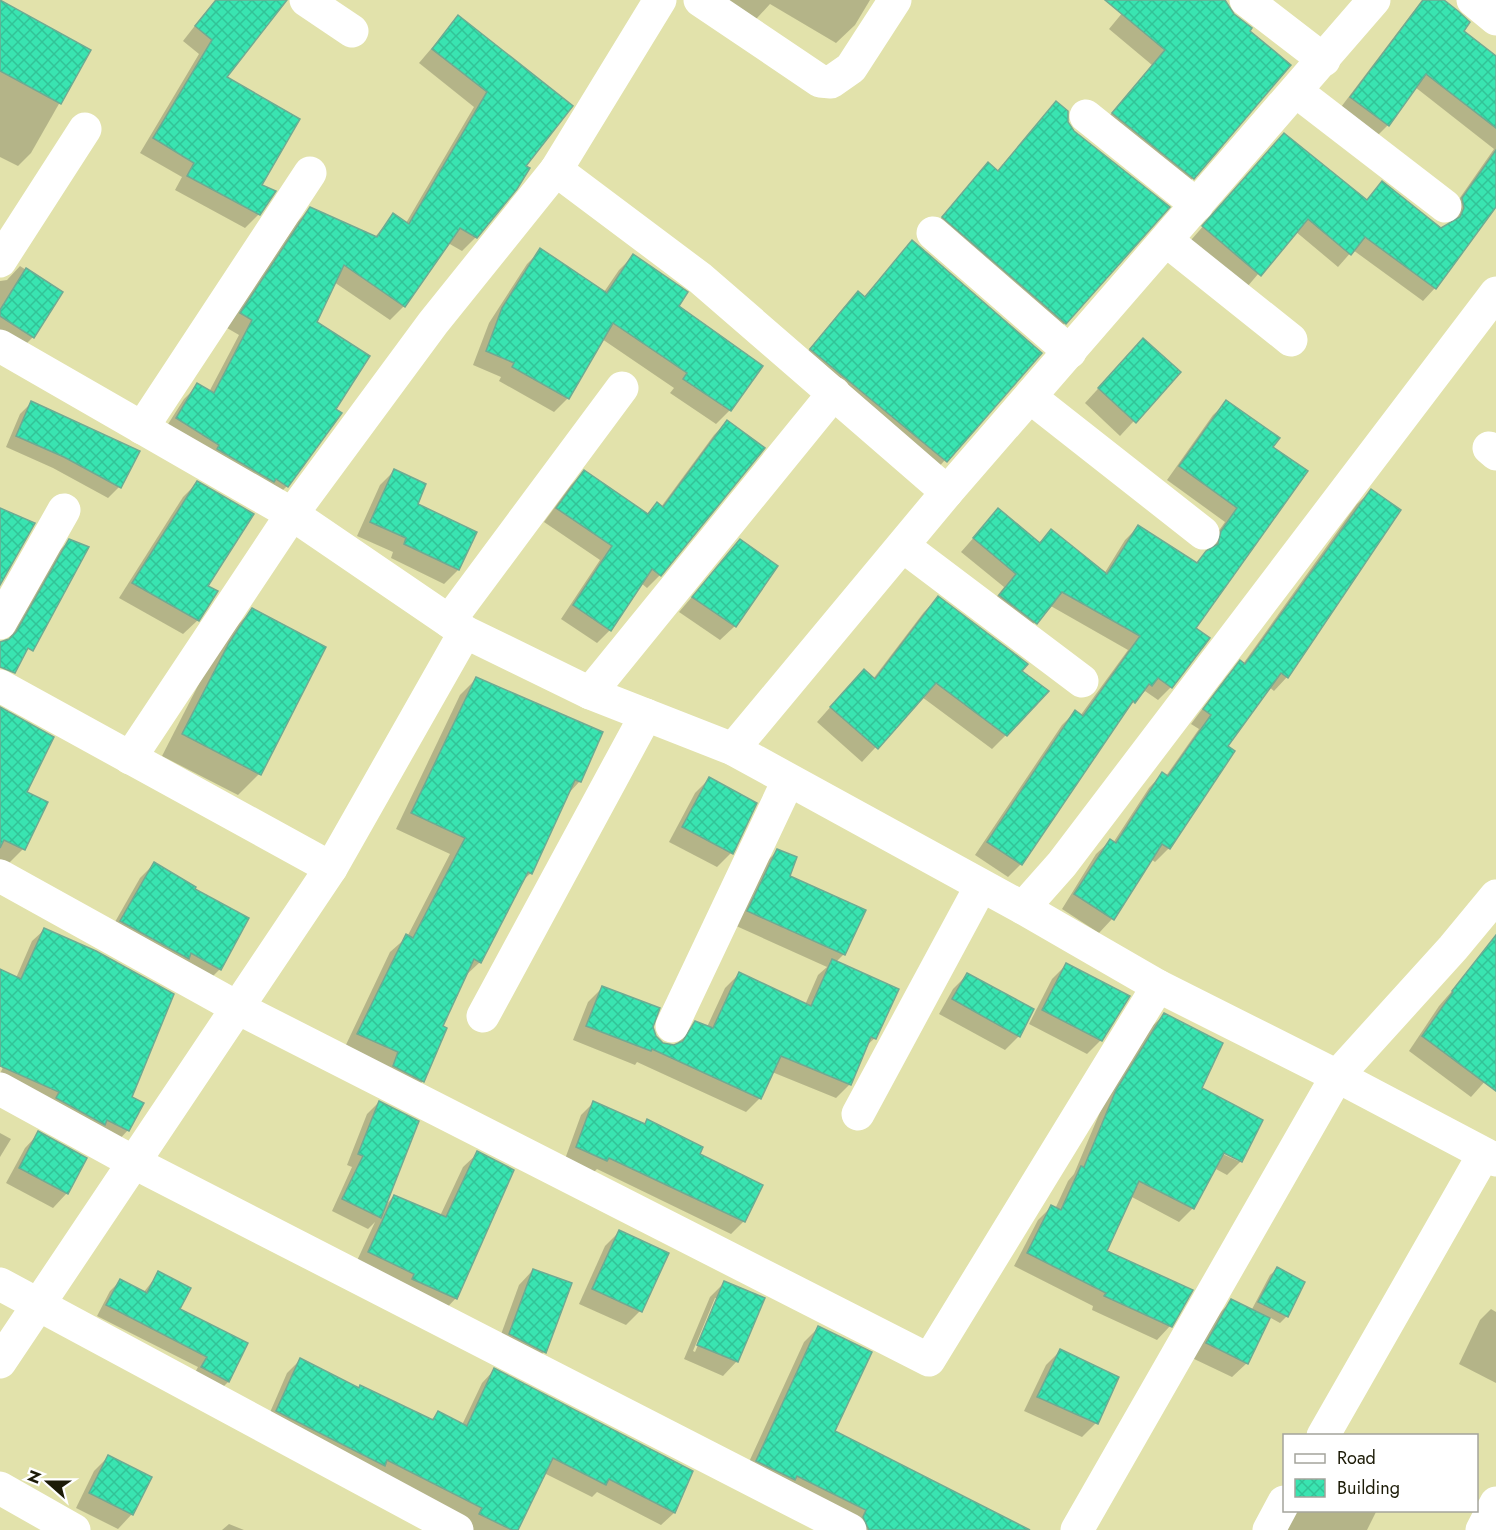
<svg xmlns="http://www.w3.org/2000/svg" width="1496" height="1530" font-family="Jost,sans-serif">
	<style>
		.shadow { fill: #0003; fill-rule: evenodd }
		.building { fill: url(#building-cross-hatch); stroke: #6faa93; stroke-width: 1.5 }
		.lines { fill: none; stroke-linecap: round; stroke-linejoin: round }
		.street { stroke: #fff; stroke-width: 33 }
	</style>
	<defs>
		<pattern id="building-cross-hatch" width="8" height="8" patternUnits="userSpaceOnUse" patternTransform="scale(1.5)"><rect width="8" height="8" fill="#39e4b1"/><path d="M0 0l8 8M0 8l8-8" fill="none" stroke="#32c397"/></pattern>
	</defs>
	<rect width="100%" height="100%" fill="#e2e2ab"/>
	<g class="shadow">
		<path d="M215,0H261L225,77L260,185L259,214L245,228L175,190L182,177L140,153L199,54L183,41Z"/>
		<path d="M700,0H870L855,25L836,43L770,4L745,31Z"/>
		<path d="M1133,0H1223L1193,178L1179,192L1099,128L1152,65L1109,29Z"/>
		<path d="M1422,0H1441L1462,31L1496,58V204L1435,288L1423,301L1353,250L1338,267L1295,231L1247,287L1191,240L1284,135L1366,201L1382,183L1440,230L1451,224L1450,212L1494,149L1415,87L1388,125L1375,138L1338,111Z"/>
		<path d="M0,2L89,51L31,153L18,166L0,157Z"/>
		<path d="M458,17L524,166L515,188L476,237L462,251L448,243L404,306L390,320L334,282L315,322L287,486L273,500L163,432L184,399L198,385L209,392L239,335L227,328L297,222L311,208L374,238L394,215L406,223L474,107L419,63Z"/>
		<path d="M1056,103L1065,323L1051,337L929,232L974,179L997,171Z"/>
		<path d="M912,242L983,416L931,476L797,364L844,307L858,293L863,298Z"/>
		<path d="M541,250L604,292L619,270L633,256L677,306L761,366L730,410L716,424L670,393L674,388L602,339L568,398L554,412L499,381L501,377L473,365L489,323L527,264Z"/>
		<path d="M20,266L61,293L33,337L19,351L0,339V281L7,280Z"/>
		<path d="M1129,355L1179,372L1120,436L1085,403Z"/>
		<path d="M1227,402L1271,448L1171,687L1158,700L1145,691L1124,711L1021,864L1008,877L975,855L1062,725L1075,712L1080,716L1128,650L1049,605L1023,636L987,609L1004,587L961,552L998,510L1039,543L1051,531L1104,574L1125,540L1138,527L1195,564L1207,552L1208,546L1225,522L1167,480L1213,415Z"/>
		<path d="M31,403L119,487L108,498L53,468L6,447L20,414Z"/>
		<path d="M727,422L660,575L647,588L641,583L610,630L597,643L561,619L600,560L544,522L571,485L584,472L646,515L657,504L661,507L714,435Z"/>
		<path d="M394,471L416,504L475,533L458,570L444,584L391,558L393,552L357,536L380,485Z"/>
		<path d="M197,483L198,620L183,634L119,598L183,497Z"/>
		<path d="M1371,491L1287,677L1274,691L1269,687L1226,746L1233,752L1169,848L1155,862L1151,859L1112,919L1099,933L1062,909L1096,854L1110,841L1113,843L1149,788L1162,774L1166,776L1199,729L1191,724L1227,676L1240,662L1243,664L1357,504Z"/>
		<path d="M70,540L36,641L24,653L6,644L58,552Z"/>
		<path d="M740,541L735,626L720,640L679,612Z"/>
		<path d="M938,598L1020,672L1006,735L992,749L922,697L862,762L817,722L850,685L873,679L924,612Z"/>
		<path d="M252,610L259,774L238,795L162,756L208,666L231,632Z"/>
		<path d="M476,679L580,781L567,795L531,873L520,883L480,962L463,978L441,1027L423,1081L407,1097L343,1051L390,952L407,937L450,854L396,829L460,695Z"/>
		<path d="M0,709L25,792L23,849L9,863L0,859Z"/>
		<path d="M709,779L731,853L717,867L669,842L695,793Z"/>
		<path d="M777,851L788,876L844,954L836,962L875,1038L865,1047L850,1084L836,1098L772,1072L760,1098L746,1112L637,1062L635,1065L573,1040L588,1002L603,987L652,1027L655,1037L663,1044L676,1045L695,1023L707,1027L725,988L739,974L805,1005L818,975L827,967L734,925L763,865Z"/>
		<path d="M154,864L220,969L206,983L107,936L140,878Z"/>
		<path d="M44,930L130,1098L128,1130L117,1142L0,1074L3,1067L0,1065V971L16,978L32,941Z"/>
		<path d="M1496,940V1069L1471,1097L1409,1051L1439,1006Z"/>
		<path d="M1066,965L1101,1040L1087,1054L1029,1024L1052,979Z"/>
		<path d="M967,975L1019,1036L1005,1050L939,1014L953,989Z"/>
		<path d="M1164,1015L1200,1089L1241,1161L1227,1175L1214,1168L1193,1208L1179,1222L1130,1196L1106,1251L1170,1326L1157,1340L1092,1310L1093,1306L1014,1266L1038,1220L1051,1207L1055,1209L1068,1181L1074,1174L1103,1105L1150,1028ZM1218,1148L1238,1158V1161L1216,1151Z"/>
		<path d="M379,1102L384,1207L394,1196L440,1216L463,1167L478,1153L456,1298L442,1313L354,1267L375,1222L368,1229L332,1211L352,1167L347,1165L367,1114Z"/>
		<path d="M593,1103L644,1125L647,1121L698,1154L761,1186L743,1222L731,1234L597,1169L594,1172L565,1159L581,1115Z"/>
		<path d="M0,1133L11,1139L0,1157Z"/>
		<path d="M39,1133L67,1193L53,1208L6,1183L25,1148Z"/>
		<path d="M619,1232L640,1311L626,1325L579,1304L605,1246Z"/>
		<path d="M1277,1269L1287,1316L1280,1323L1269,1317L1247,1363L1232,1377L1192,1358L1217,1316L1231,1301L1251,1311L1270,1275Z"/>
		<path d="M533,1270L544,1352L530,1366L496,1348L519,1285Z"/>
		<path d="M159,1273L178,1310L228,1382L218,1392L192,1378L198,1367L97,1316L110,1291L120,1281L143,1293Z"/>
		<path d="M724,1283L737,1361L723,1376L684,1359L710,1297ZM715,1298H718L695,1352L693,1351Z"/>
		<path d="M1491,1309L1496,1312V1383L1459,1364L1480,1320Z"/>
		<path d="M818,1328L833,1432L1027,1530H847L743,1475L804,1342Z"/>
		<path d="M1060,1351L1096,1423L1082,1437L1024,1411L1046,1365Z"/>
		<path d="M300,1360L358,1389L360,1386L431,1420L438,1413L462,1425L482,1383L494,1370L691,1471L674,1513L661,1525L597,1492L592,1497L544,1473L516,1530H456L265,1424L287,1373Z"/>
		<path d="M108,1457L132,1514L118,1529L76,1508L94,1471Z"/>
		<path d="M1296,1510H1377L1367,1530H1286Z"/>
		<path d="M229,1524L244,1530H222Z"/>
	</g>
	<g class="building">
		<path d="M0,0L91,50L61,104L0,71Z"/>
		<path d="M216,0H287L227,77L300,119L262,185L276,191L260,215L187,176L194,163L153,138L212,40L195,26Z"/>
		<path d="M1105,0H1225L1234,14L1252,28L1250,31L1291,65L1194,179L1112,113L1165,50Z"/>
		<path d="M1423,0H1444L1458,11L1470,22L1464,31L1496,56V128L1426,74L1389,126L1350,97Z"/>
		<path d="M458,15L573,106L526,166L530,168L517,189L477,238L460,228L405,307L344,265L317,322L370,356L336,409L342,413L288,487L276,479L274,482L217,449L219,445L176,418L197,383L214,393L252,320L240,313L310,207L377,237L393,213L409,224L487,92L432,49Z"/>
		<path d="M1056,101L1068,111V122L1074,131L1170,207L1066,324L942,217L988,162L998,171Z"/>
		<path d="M1284,133L1367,200L1382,181L1441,228L1460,217L1464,208L1462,198L1496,150V207L1436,289L1365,237L1351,255L1308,219L1261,276L1202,226Z"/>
		<path d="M912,240L1042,353L947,462L810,349L858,291L865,297Z"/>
		<path d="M540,248L607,293L633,254L688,292L679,306L763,366L731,411L683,379L687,373L613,323L569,399L512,367L514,363L486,351L502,308Z"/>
		<path d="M26,268L63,292L34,338L0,316V310Z"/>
		<path d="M1143,338L1181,372L1136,423L1098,388Z"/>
		<path d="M1226,400L1280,438L1273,447L1308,471L1196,628L1210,638L1172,688L1158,678L1152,686L1149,684L1135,703L1133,701L1022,865L987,842L1075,710L1083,716L1140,636L1062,592L1037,624L999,595L1016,574L973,538L998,508L1040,543L1051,529L1107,574L1138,525L1197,563L1206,551L1218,544L1221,531L1237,508L1179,466Z"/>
		<path d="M31,401L140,451L121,488L64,457L16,436Z"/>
		<path d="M727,420L765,448L661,576L652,569L611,631L573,605L612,546L556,508L584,470L648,514L657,502L663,507Z"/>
		<path d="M394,469L426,484L418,504L477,532L459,570L404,544L406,538L370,522Z"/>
		<path d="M197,481L254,514L208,586L218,591L199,621L132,583Z"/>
		<path d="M1371,489L1401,510L1288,678L1281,673L1228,746L1235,751L1170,849L1162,844L1114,920L1074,894L1110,839L1116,843L1162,772L1168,776L1211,715L1203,709L1240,660L1245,664Z"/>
		<path d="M0,508L35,523L0,585Z"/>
		<path d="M69,539L89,547L33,651L28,648L15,673L0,667V642L9,639L16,632Z"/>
		<path d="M740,539L778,566L736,627L692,597Z"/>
		<path d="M938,596L1028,664L1022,671L1049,691L1007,736L936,683L878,749L830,707L864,669L875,679Z"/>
		<path d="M252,608L326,647L261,775L182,734L229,643Z"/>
		<path d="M476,677L603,732L581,782L575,780L532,874L528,872L481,963L474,959L443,1026L447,1028L424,1082L393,1066L398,1052L357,1034L406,934L413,938L465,838L411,813Z"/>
		<path d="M0,707L54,737L27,792L48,802L25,850L4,840L0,848Z"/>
		<path d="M709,777L757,803L733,854L682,827Z"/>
		<path d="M777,849L797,857L790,876L866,910L845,955L747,911Z"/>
		<path d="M154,862L196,887L195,889L249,918L221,970L191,953L189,959L120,921Z"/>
		<path d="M44,928L96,951L174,994L132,1097L144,1103L129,1131L107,1120L105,1125L56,1098L59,1092L0,1066V969L21,979Z"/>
		<path d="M1496,935V1091L1422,1036L1453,992L1452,991Z"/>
		<path d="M832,959L899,989L876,1039L871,1037L851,1085L781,1056L761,1099L652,1049L651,1051L586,1026L602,986L660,1008L653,1027L656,1036L663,1043L674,1045L683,1041L695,1021L713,1028L739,972L811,1006Z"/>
		<path d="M1066,963L1130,996L1102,1041L1042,1010Z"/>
		<path d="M967,973L1034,1009L1020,1037L952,999Z"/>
		<path d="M1164,1013L1223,1043L1202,1088L1263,1120L1242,1162L1224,1153L1194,1209L1139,1181L1107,1251L1193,1290L1172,1327L1104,1296L1106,1293L1027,1253L1051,1205L1061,1210L1081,1166L1084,1167L1116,1090Z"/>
		<path d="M379,1101L419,1121L381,1218L342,1199L363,1156L358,1154Z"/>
		<path d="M593,1101L645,1124L647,1119L703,1147L700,1154L763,1185L745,1222L609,1158L607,1161L576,1147Z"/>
		<path d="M38,1131L87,1158L68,1194L19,1168Z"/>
		<path d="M477,1151L514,1170L457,1299L412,1279L414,1274L368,1252L394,1195L446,1217Z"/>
		<path d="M619,1230L669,1253L642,1312L592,1289Z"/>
		<path d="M1277,1267L1305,1282L1288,1317L1258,1302Z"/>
		<path d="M533,1269L572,1283L546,1353L509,1334Z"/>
		<path d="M158,1271L191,1288L180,1309L248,1343L229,1382L201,1367L207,1357L106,1305L120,1279L147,1293Z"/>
		<path d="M724,1281L765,1298L738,1362L697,1345Z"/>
		<path d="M1231,1299L1270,1318L1248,1364L1206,1343Z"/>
		<path d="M818,1326L872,1352L835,1431L1030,1530H869L863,1517L866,1510L797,1476L795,1480L756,1461Z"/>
		<path d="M1060,1349L1119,1377L1098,1424L1037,1397Z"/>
		<path d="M300,1358L359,1388L360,1385L433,1420L438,1411L467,1426L494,1368L693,1471L675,1513L609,1479L606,1485L553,1458L518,1530H512L479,1514L482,1508L387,1460L385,1466L276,1411Z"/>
		<path d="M108,1455L152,1477L133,1515L89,1493Z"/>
	</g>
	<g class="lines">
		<g class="street">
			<path d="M306,0L352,31"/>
			<path d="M700,0L820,81L831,82L851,68L895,0"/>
			<path d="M1246,0L1324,60"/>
			<path d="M1473,0L1496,19"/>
			<path d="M1297,92L1445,206"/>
			<path d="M1086,116L1197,205"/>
			<path d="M556,170L700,278L947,492"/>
			<path d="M933,233L1070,352"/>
			<path d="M1167,241L1291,340"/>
			<path d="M0,261L85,129"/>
			<path d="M0,346L292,514L465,632L590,693L733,749L1023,908L1158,986L1337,1076L1496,1160"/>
			<path d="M1030,397L1203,533"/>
			<path d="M142,428L310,173"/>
			<path d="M1489,448L1496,454"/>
			<path d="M903,546L1082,681"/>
			<path d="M449,621L622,388"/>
			<path d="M0,623L64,510"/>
			<path d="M0,686L331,868"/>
			<path d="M590,693L834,393"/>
			<path d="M733,749L947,492L1374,0"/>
			<path d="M130,758L292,514L433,323L556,170L660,0"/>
			<path d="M0,876L238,1008L929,1360L1158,986"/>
			<path d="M1023,908L1062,864L1496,293"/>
			<path d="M483,1016L646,715"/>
			<path d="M672,1026L788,781"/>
			<path d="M0,1089L135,1163L850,1530"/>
			<path d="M858,1114L981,886"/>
			<path d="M0,1284L457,1530"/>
			<path d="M0,1362L331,868L465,632"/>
			<path d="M1323,1436L1484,1154"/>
			<path d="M0,1488L74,1530"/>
			<path d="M1077,1530L1337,1076L1453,948L1496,896"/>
			<path d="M1269,1530L1284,1502"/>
			<path d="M1482,1530L1496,1503"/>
		</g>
	</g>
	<rect x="1283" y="1434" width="195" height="78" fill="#ffffff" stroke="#a4a49c" stroke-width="1.5"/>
	<rect x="1295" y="1454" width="30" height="9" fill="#ffffff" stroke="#a4a49c" stroke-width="1.5"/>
	<text x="1337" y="1464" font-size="18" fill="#1c1b07">Road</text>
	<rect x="1295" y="1479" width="30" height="18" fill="url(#building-cross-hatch)" stroke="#a4a49c" stroke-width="1.5"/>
	<text x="1337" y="1494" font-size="18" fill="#1c1b07">Building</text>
	<g transform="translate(48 1482) rotate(291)" stroke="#ffffff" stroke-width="4.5" paint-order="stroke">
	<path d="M0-4.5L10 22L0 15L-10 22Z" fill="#1c1b07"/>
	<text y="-9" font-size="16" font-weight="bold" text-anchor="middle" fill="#1c1b07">N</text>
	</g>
</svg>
